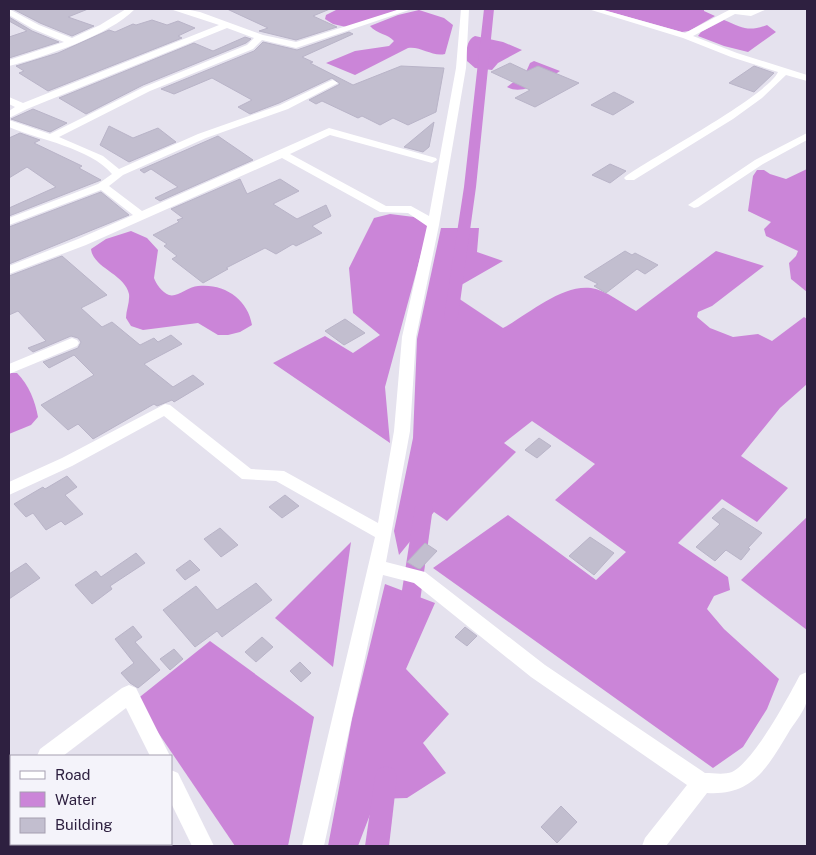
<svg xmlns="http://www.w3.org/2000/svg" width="816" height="855" font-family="'Public Sans',sans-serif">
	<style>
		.water { fill: #cb85d8 }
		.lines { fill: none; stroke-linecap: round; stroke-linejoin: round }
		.canal { fill: #cb85d8; fill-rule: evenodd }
		.building { fill: #c2becf; stroke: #b9b4c8 }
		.street { fill: #fff; fill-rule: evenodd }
	</style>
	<rect width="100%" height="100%" fill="#e5e2ee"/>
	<g class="water">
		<path d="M338,9H402L346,27L333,24L325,19L326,15Z"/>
		<path d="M600,9H704V11L715,16L689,31L682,32Z"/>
		<path d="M419,10L444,18L453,25L445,54C432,57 421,46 408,48L355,75L326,63L355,51L389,46L394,41C388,34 377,34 370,26L398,15Z"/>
		<path d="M724,20C743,28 748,32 767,25L776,32L748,52L724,46L698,36L701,32Z"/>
		<path d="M475,36L503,42L522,50L498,63L492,70L475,68L467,61C466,52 466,40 475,36Z"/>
		<path d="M534,61L560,71C546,80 523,96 507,87L526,72L530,63Z"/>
		<path d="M807,169V292L791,279L789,263L796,256L798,251L766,236L764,229L771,222L748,211L753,176L757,170H764L770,174L786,179Z"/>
		<path d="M390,214L414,217L429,225L385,387L390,443L273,363L325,336L353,353L380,335L353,313L349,268L374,218Z"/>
		<path d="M441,228H479L477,252L503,261L449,292L503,328C527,315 562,284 591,288C606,290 623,304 636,311L716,251L764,266L712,306L698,312L697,317L710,328L733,337L758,334L772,341L804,317L807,319V384L780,408L741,456L788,488L757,522L722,499L678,543L728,577L730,590L714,596L707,609L724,629L779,679L767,709L743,747L713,768L433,568L508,515L596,580L626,552L555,500L595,464L532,421L504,443L516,452L447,521L434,512L399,555L394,531L413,438L417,339Z"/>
		<path d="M131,231L147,238L158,250L154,278C156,284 162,292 169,295C177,298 189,286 198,286C224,283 248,299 252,325L240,332L228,335H218L198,323L143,330L131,326L126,318C126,310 130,302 129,294C125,274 93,268 91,249L106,239Z"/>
		<path d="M9,373H17C29,385 35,401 38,417L31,425L9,434Z"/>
		<path d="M807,517V630L741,580Z"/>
		<path d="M351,542L333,667L275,618Z"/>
		<path d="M385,584L435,603L406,669L449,714L423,743L446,773L407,798L376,799L358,846H328L352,719Z"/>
		<path d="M210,641L314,717L288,846H235L136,700Z"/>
	</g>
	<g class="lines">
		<g class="canal">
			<path d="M484,9H494L476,187L458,317L456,320H446L444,317L464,187Z"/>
			<path d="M424,500L430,502L433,507L418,616L415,622L408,624L401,622L398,616L415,507L418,502Z"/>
			<path d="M386,766L394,769L397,777L389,846H365L375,777L378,769Z"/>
		</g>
	</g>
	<g class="building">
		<path d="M13,9H88L68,17L94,26L72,36L40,23Z"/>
		<path d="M227,9H330L313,16L337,27L296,40L259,31L268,28Z"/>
		<path d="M9,17L32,31L59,42L9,58V37L27,31L9,21Z"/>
		<path d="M152,20L167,25L178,21L195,28L178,36L182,38L48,91L19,73L24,71L16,66L58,53L109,30L115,32L133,24L136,25Z"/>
		<path d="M349,32L353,34L302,57L313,62L310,63L353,85L401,66L444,68L436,112L408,125L393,118L380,125L362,116L358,118L322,101L316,104L309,100L340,84L332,78L279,103L250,114L238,107L252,100L212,78L174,94L161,89L254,51L263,42L297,50Z"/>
		<path d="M245,37L251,39L246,43L143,85L86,114L59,98L194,43L213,51Z"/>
		<path d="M510,63L527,71L538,66L579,83L535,107L515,98L530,90L491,72Z"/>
		<path d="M754,66L774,73L754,92L729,83Z"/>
		<path d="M614,92L634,102L613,115L591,105Z"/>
		<path d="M33,109L67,123L50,132L11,119Z"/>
		<path d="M434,122L429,147L423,152L404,147Z"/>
		<path d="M109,126L133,138L158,128L176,142L129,162L100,145Z"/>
		<path d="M20,133L40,140L34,143L82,166L79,168L101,180L9,216V208L56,187L27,167L9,178V138Z"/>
		<path d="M218,136L253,160L160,201L155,198L178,187L151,169L144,173L140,170Z"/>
		<path d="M610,164L626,171L610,183L592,175Z"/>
		<path d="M240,179L247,194L280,179L299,191L273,204L297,219L326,205L331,216L312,226L322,233L296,246L293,244L276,254L265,248L226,268L228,269L203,283L172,259L177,256L164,246L167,244L153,235L179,222L177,220L183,218L171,209Z"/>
		<path d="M101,192L129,215L9,264V227Z"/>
		<path d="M625,251L632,255L635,253L658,265L645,274L637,269L606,293L594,286L598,284L584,277Z"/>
		<path d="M62,256L107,295L81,308L102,327L112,322L140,345L154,338L158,342L171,335L182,344L144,364L173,387L193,375L204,384L174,402L172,400L157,406L154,404L93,439L78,424L68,430L41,405L94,375L74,355L49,368L43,362L78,348L81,342L78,338L71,336L33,352L28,348L46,341L18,311L9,315V276Z"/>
		<path d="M345,319L365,333L344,345L325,331Z"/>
		<path d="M539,438L551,446L537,458L525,450Z"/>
		<path d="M67,476L77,487L65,495L83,514L65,525L61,521L46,530L33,513L26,517L14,504L43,487L45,489Z"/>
		<path d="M285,495L299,506L282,518L269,507Z"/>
		<path d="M723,508L762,533L748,548L750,549L741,560L726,550L715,561L696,547L720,524L712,518Z"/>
		<path d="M220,528L238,545L221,557L204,539Z"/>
		<path d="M590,537L614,553L594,575L569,556Z"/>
		<path d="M425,543L437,551L420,569L417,568L407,562Z"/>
		<path d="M136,553L145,563L110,586L112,589L92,604L75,585L96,571L101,577Z"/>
		<path d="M190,560L200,570L185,580L176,570Z"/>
		<path d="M26,563L40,578L9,599V574Z"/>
		<path d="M256,583L272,600L222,637L217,631L195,647L163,610L196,586L217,610Z"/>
		<path d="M133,626L142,637L135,642L160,670L138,688L130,683L121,673L134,663L115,639Z"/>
		<path d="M465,627L477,636L467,646L455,637Z"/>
		<path d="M262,637L273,647L256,662L245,652Z"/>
		<path d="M174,649L183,659L170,670L160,659Z"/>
		<path d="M300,662L311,673L301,682L290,671Z"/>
		<path d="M561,806L577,822L557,843L541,827Z"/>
	</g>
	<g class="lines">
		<g class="street">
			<path d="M9,9L39,25L72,38L100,25L126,9H135C110,35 44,57 9,66V60L64,42L33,29L9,15Z"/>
			<path d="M170,9H185L200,12L263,35L296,42L400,9H412L296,48L262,40L253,49L150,91L59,137L103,156L119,169L198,134L280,105L330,81L333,80L338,83L288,109L206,138L123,175L109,186L142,211L329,128L436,158L437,160L432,163L330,135L290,154L386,206H411L429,216L456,68L461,9H469L466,68L439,225L416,337L410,431L386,562L425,572L545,665L705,773C713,773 724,775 732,772C755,760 787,699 800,675L807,672C807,681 809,692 807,700C805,710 796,721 790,730C768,766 754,796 707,793L666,846H642L645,838L687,785L531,677L414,583L383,575L324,846H302L375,537L276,481L242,479L164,416L72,466L9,495V482L62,458L165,404L170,405L251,469L284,471L378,523L394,431L402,337L427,226L408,213L380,212L282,158L86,245L9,274V266L78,239L133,215L101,190L9,225V218L98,184L112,174C90,148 40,140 9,127V120L50,134L144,87L247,45L254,38L227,28L27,109L9,118V111L15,107L9,104V97L23,103L219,25Z"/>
			<path d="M588,9H600L685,33L731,9H767L751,16L735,14L693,36L737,53L807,75V81L786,75L762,98L733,119L634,180H626L624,178L626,176C654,156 767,96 778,72L731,57L683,38Z"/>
			<path d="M807,133V140L763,164L698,207L694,208L688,205L755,160Z"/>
			<path d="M72,338L77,340L79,343L77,346L9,374V364Z"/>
			<path d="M129,685L136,688L170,756H150L126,708L63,756H37L40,749L122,688Z"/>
			<path d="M171,770L178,773L214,846H192L171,803Z"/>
			<path d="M11,773V794L9,795V774Z"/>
		</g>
	</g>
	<rect width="816" height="855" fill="none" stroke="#2e2040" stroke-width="20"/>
	<rect x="10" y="755" width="162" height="90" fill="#f4f3fa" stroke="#a59fb0"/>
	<rect x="20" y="771" width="25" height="8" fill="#ffffff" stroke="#a59fb0"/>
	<text x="55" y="780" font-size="15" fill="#2e2040">Road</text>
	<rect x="20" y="792" width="25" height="15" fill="#cb85d8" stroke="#a59fb0"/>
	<text x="55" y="805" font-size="15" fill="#2e2040">Water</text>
	<rect x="20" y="818" width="25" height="15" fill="#c2becf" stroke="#a59fb0"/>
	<text x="55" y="830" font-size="15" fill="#2e2040">Building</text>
</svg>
